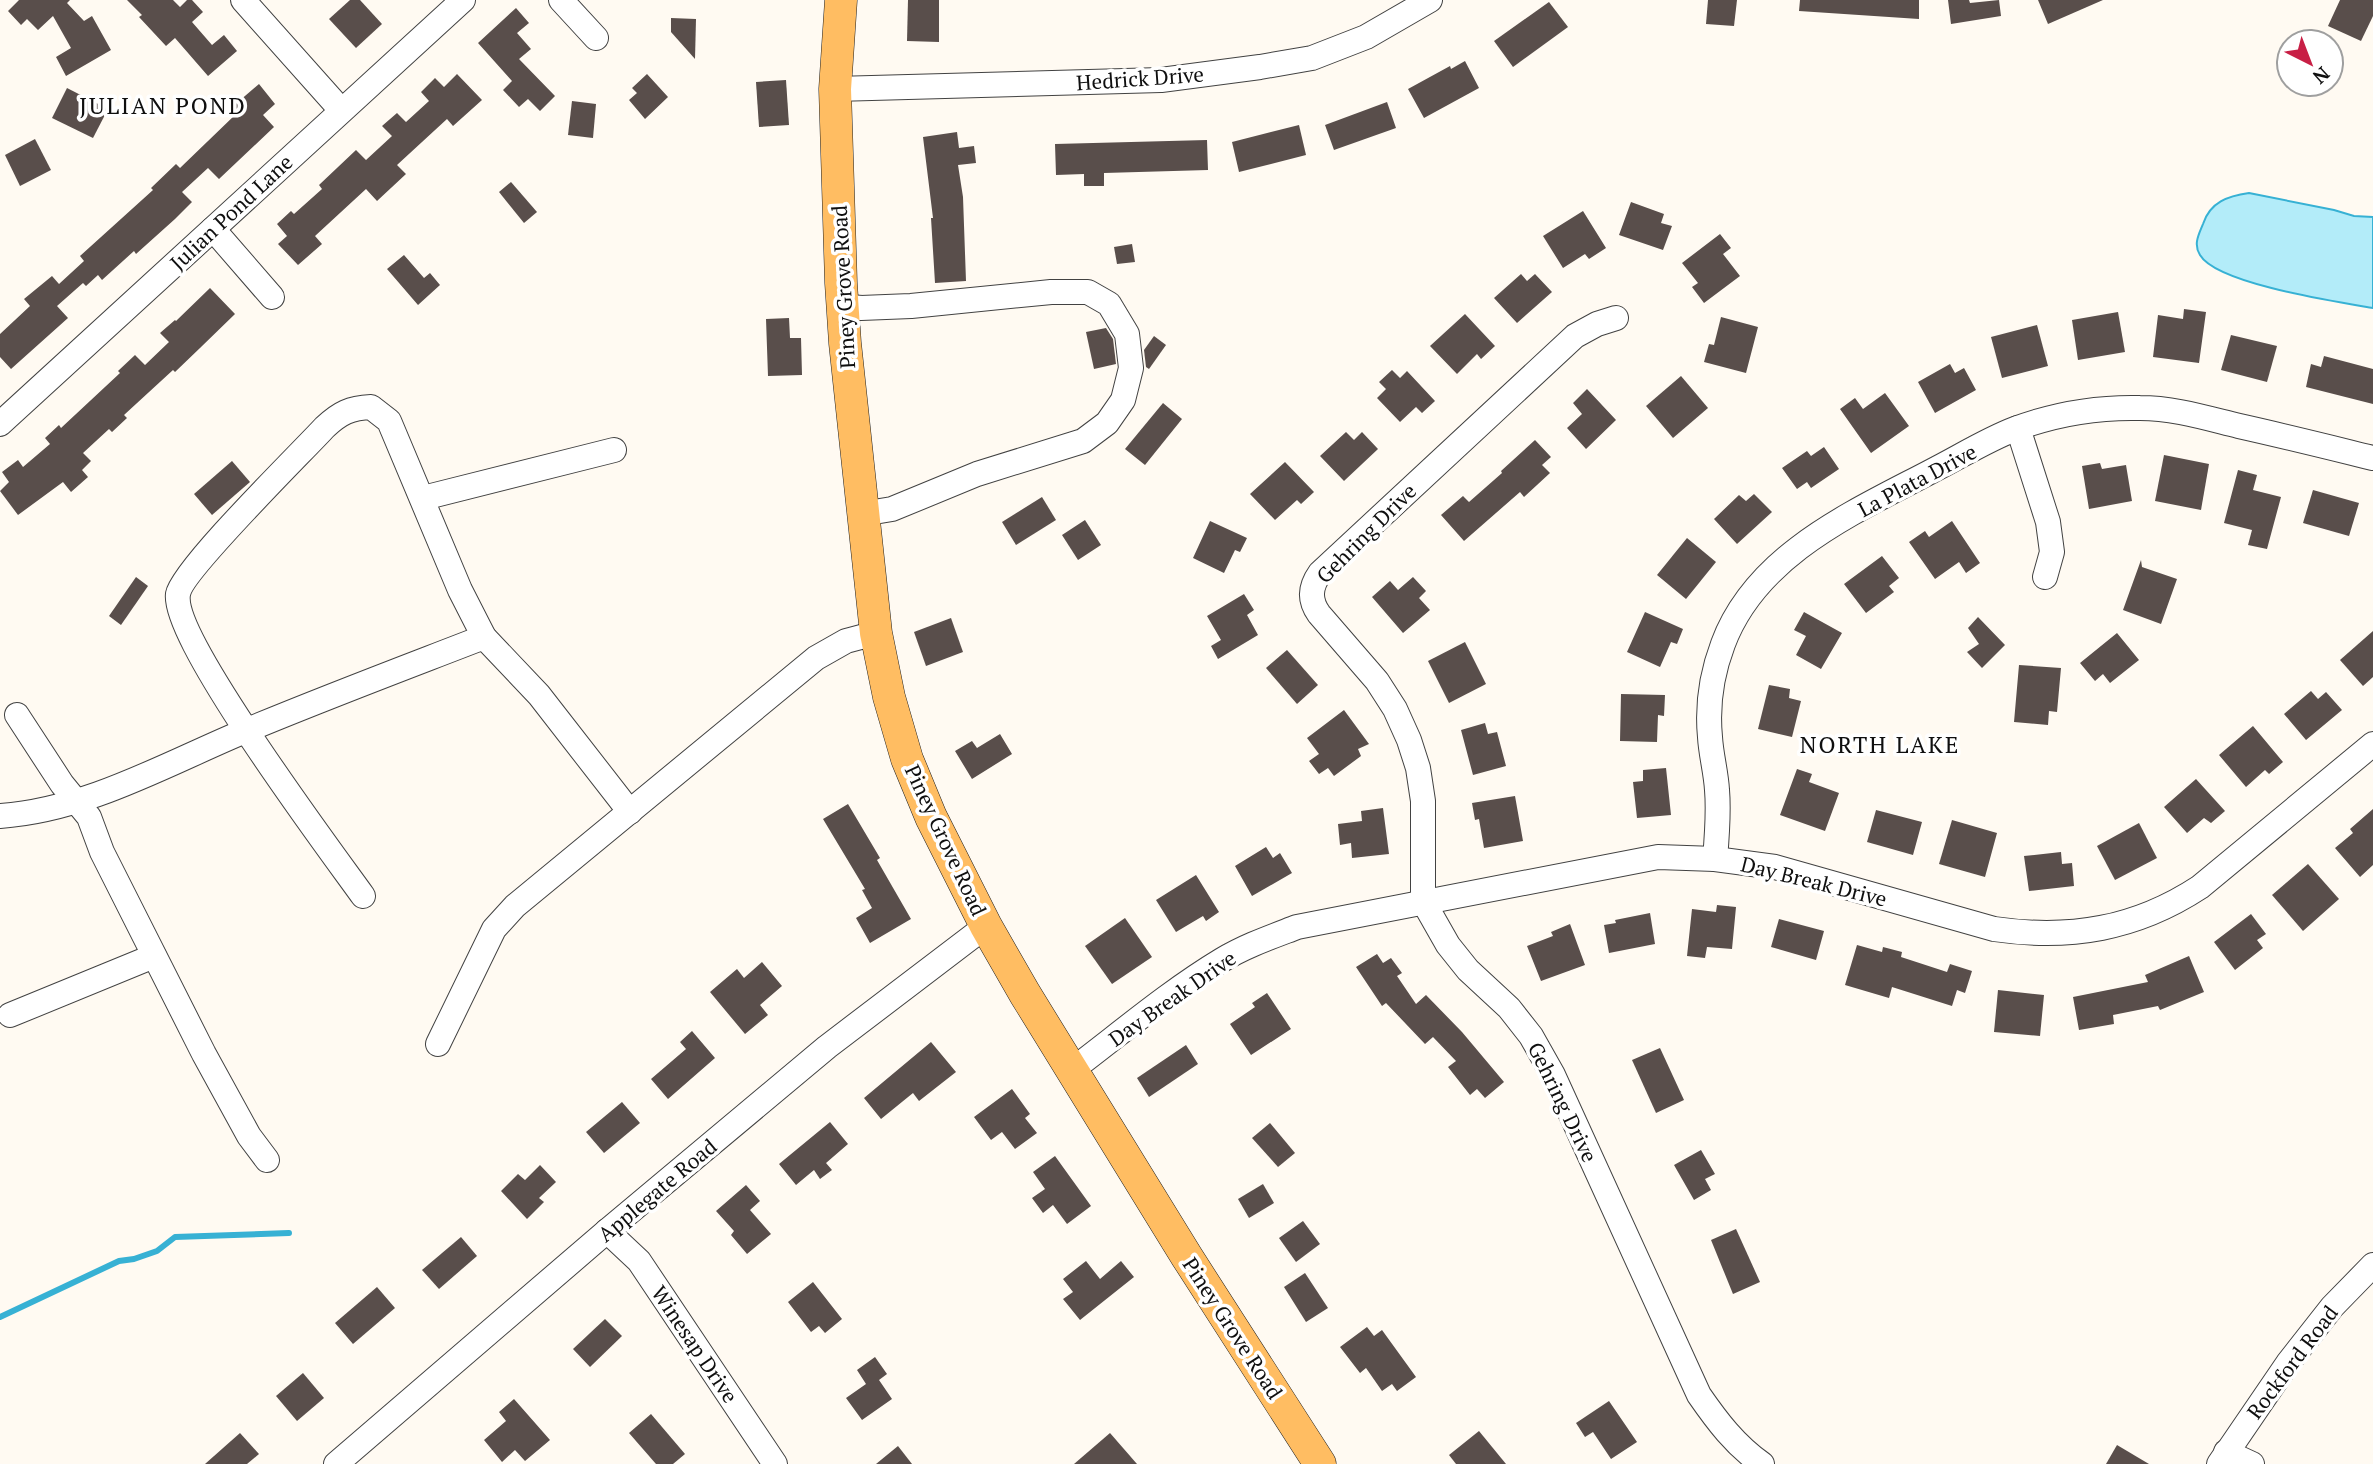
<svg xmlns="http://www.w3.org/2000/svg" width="2373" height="1464" font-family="'PT Serif',serif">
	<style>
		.water { fill: #b3ecf9; stroke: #37b1d4; stroke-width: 2 }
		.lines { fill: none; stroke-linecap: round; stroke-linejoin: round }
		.stream { stroke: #37b1d4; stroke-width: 6 }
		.building { fill: #594e4b }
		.minor-casing { stroke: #424242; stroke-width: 26 }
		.major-casing { stroke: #202020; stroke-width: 33 }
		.minor { stroke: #fff; stroke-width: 24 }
		.major { stroke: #ffbd62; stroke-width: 32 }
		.labels { text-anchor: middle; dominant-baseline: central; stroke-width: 7; stroke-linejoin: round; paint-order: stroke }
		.street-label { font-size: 21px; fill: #0f0f0f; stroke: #fff }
		.neighbourhood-label { font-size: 23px; letter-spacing: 2px; fill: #0f0f0f; stroke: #fff }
	</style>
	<rect width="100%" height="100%" fill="#fffaf2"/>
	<path class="water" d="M2249,193L2334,210L2354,216L2373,217V308C2338,302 2217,284 2200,255C2193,244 2199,234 2203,224C2210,202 2228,196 2249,193Z"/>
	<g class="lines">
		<path class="stream" d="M0,1317L119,1261L134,1259L157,1251L175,1237L289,1233"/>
	</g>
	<g class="building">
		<path d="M19,0H70L67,3L84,21L92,16L111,50L66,76L56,57L71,48L53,16L38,30L27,19L21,25L8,11Z"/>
		<path d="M127,0H173L180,7L187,0H192L203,12L192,22L212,45L224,35L237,51L208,76L175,38L166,46L139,17L142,15Z"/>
		<path d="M350,0H360L382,24L356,48L329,19Z"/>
		<path d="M908,0H939V42L907,41Z"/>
		<path d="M1708,0H1737L1734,26L1706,24Z"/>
		<path d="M1800,0H1919V19L1799,11Z"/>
		<path d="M1948,0H1969L1970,3L1999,0L2001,16L1951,24Z"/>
		<path d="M2038,0H2103L2048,24Z"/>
		<path d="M2340,0H2373V16L2361,41L2328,26Z"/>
		<path d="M1549,2L1568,27L1513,67L1494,41Z"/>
		<path d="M516,8L529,23L517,33L531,49L519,59L555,96L540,111L528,99L519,107L503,90L512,81L478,43Z"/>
		<path d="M671,18L696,19L695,59L671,32Z"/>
		<path d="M1465,61L1479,88L1424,118L1408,89L1450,66L1451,69Z"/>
		<path d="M457,74L482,100L453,126L447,119L397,165L406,174L377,201L366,189L315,236L322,244L298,265L278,244L287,236L277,224L291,211L294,214L322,189L319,185L356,150L366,160L392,136L382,126L397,113L406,122L429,101L421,92L435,78L444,87Z"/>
		<path d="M647,74L668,97L645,119L629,100L637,93L632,88Z"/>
		<path d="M786,80L789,125L759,127L756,82Z"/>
		<path d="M259,84L275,104L263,115L274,127L219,179L208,168L182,192L192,202L175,219L136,254L134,251L102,280L98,275L86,286L83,283L57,306L68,318L11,369L0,357V334L30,306L24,299L52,276L59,284L84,261L80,256L153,190L151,188L176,164L180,168L236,114L231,108Z"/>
		<path d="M67,88L108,109L93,138L52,118Z"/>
		<path d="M572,101L596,104L593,138L568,135Z"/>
		<path d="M1387,102L1396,128L1334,150L1325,125Z"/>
		<path d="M1299,125L1306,155L1239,172L1232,142Z"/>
		<path d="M957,132L959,148L974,146L976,163L958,165L963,197L966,281L935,283L931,218H933L923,137Z"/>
		<path d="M35,139L51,170L20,186L5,155Z"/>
		<path d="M1207,140L1208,170L1104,173V186H1084V174L1056,175L1055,144Z"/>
		<path d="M511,182L537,212L524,223L499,192Z"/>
		<path d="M1631,202L1664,214L1661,223L1672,226L1663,250L1619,235Z"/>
		<path d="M1583,211L1606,248L1589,259L1585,254L1563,268L1543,236Z"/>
		<path d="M1720,234L1731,248L1723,254L1740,276L1704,303L1692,287L1698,283L1682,263Z"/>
		<path d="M1132,244L1135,262L1117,264L1114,247Z"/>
		<path d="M404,255L424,278L430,273L440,285L418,305L387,269Z"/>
		<path d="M1521,274L1527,281L1535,274L1552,292L1517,323L1494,298Z"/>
		<path d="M210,288L235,314L200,348L175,372L173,370L124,415L127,418L112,432L109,429L83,453L91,461L82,470L88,477L71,492L63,482L18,515L0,491L9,482L2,472L18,460L23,467L50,444L45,438L59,425L61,428L120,373L118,371L135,355L145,365L169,342L160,333L175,320L176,321Z"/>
		<path d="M2184,309L2206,312L2199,363L2153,357L2158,315L2183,319Z"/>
		<path d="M2118,312L2125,352L2078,360L2072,320Z"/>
		<path d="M1465,314L1495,346L1481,359L1477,354L1457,374L1430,346Z"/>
		<path d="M1721,317L1758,327L1746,373L1704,362L1709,344L1714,345Z"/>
		<path d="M789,318L790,338H801L802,375L768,376L766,319Z"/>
		<path d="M2037,325L2048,366L2002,378L1991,337Z"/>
		<path d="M1106,328L1113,339L1116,364L1094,369L1086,332Z"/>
		<path d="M2231,335L2277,346L2267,382L2221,370Z"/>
		<path d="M1154,336L1166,345L1149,369L1146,367L1144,350Z"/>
		<path d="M2324,356L2373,369V404L2306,387L2311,364L2321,367Z"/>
		<path d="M1950,364L1955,373L1964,368L1976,390L1935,413L1918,382Z"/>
		<path d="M1392,370L1400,378L1407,371L1435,401L1422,413L1416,407L1400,422L1377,398L1386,389L1379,382Z"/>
		<path d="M1681,376L1708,408L1673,438L1646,406Z"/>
		<path d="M1587,389L1616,420L1586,449L1567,428L1582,414L1573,403Z"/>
		<path d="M1885,393L1909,426L1871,453L1840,409L1855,398L1863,409Z"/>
		<path d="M1163,403L1182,419L1145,465L1125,449Z"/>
		<path d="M1346,432L1354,440L1362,432L1378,449L1344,481L1320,456Z"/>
		<path d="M1535,440L1551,457L1542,465L1550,473L1524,497L1520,492L1464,541L1441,515L1463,496L1469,502L1502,473L1501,471Z"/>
		<path d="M1824,447L1839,469L1811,488L1807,482L1797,489L1782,468L1807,451L1811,456Z"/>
		<path d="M2164,455L2209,464L2201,510L2155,501Z"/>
		<path d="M232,461L250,482L212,515L194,494Z"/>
		<path d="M1285,462L1314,492L1301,504L1297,500L1275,520L1250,494Z"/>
		<path d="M2100,463L2102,469L2126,465L2132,501L2089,509L2082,466Z"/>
		<path d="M2238,470L2257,475L2253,490L2281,497L2267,549L2248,545L2252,530L2224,523Z"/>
		<path d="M2313,490L2359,503L2349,536L2303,523Z"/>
		<path d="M1754,494L1772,512L1737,544L1714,519L1739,495L1746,501Z"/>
		<path d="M1042,497L1056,520L1016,545L1002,522Z"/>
		<path d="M1085,520L1101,545L1078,560L1062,535Z"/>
		<path d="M1210,521L1247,538L1240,552L1235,550L1224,573L1193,558Z"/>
		<path d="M1952,521L1980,563L1966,573L1959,562L1935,579L1909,542L1925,531L1929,537Z"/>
		<path d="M1687,538L1716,562L1686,599L1657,575Z"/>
		<path d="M1882,556L1899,578L1889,586L1894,592L1866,613L1844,584Z"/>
		<path d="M2141,560L2142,567L2177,579L2161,624L2123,610Z"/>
		<path d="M136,577L148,586L121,625L109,616Z"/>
		<path d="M1413,577L1426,591L1419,598L1430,610L1403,633L1372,597L1390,581L1398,590Z"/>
		<path d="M1244,594L1254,610L1247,615L1258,635L1218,659L1211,646L1221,640L1207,616Z"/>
		<path d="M1645,612L1683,629L1677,644L1671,642L1660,667L1627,652Z"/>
		<path d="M1804,612L1842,633L1821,669L1796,655L1806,636L1794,630Z"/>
		<path d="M1978,617L2005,645L1982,668L1967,652L1979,644L1968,628Z"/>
		<path d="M951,618L963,652L926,666L914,632Z"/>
		<path d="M2373,631V677L2363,686L2340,660Z"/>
		<path d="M2117,633L2139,660L2110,683L2103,674L2095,681L2080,663Z"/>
		<path d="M1465,642L1486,684L1449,703L1428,661Z"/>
		<path d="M1287,650L1318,685L1297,704L1266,668Z"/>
		<path d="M2019,665L2061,668L2057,712L2049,711L2048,725L2014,722Z"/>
		<path d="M1769,685L1790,689L1789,698L1801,701L1792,737L1758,729Z"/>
		<path d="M2311,691L2318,699L2326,692L2342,710L2306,740L2284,714Z"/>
		<path d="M1621,694L1665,695L1664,716L1658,715L1657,742L1620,741Z"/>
		<path d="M1344,710L1369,744L1358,749L1361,756L1334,776L1328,768L1319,774L1309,761L1319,754L1307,738Z"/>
		<path d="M1485,723L1488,734L1497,732L1506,766L1473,775L1461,730Z"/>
		<path d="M2253,726L2283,762L2269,774L2265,770L2246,787L2219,755Z"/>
		<path d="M1000,734L1012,754L972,779L955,751L972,741L977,748Z"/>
		<path d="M1666,768L1671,815L1637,818L1633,782L1643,781V770Z"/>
		<path d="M1797,769L1812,774L1809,782L1839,793L1825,831L1780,815Z"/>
		<path d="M2196,779L2225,811L2211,823L2204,818L2187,833L2164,807Z"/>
		<path d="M1515,796L1523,841L1484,848L1479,819L1475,820L1472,803Z"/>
		<path d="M848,804L880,858L877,860L911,919L870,943L856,918L872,908L862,890L865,889L823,819Z"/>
		<path d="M1383,808L1389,854L1352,858L1351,843L1340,845L1338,824L1362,821L1361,811Z"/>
		<path d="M2373,809V865L2360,877L2335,848L2353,833L2350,829Z"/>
		<path d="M1876,810L1922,822L1913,855L1867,842Z"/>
		<path d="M1952,820L1997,833L1985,877L1939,864Z"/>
		<path d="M2139,823L2157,858L2115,880L2097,846Z"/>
		<path d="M1266,847L1273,858L1280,853L1292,873L1252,896L1235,866Z"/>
		<path d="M2061,852L2062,864L2072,863L2074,886L2029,891L2024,856Z"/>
		<path d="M2308,864L2339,899L2303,931L2272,895Z"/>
		<path d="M1196,875L1219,912L1206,921L1203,916L1176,932L1156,900Z"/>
		<path d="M1717,905L1736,907L1732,949L1707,947L1705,958L1687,956L1692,909L1716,912Z"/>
		<path d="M1650,913L1655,944L1609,953L1604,925L1616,923L1615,920Z"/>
		<path d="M2251,914L2266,934L2257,940L2263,948L2235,970L2214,942Z"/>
		<path d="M1125,918L1152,957L1112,984L1085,946Z"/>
		<path d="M1779,919L1824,931L1816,960L1771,947Z"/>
		<path d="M1570,924L1585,965L1541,981L1527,946L1553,936L1551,932Z"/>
		<path d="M1857,945L1882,952L1883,947L1902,952L1901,957L1947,972L1950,964L1972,971L1965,993L1957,990L1952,1006L1892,987L1889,998L1845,985Z"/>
		<path d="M1377,954L1383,963L1391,958L1402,973L1397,976L1416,1004L1426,995L1462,1032L1504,1082L1485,1098L1477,1089L1470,1095L1448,1067L1456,1061L1433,1037L1425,1044L1386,1003L1382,1006L1356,967Z"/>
		<path d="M2189,956L2204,992L2160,1010L2158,1006L2113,1015L2114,1024L2079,1030L2073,997L2148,982L2145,975Z"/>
		<path d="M762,962L782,986L760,1005L768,1015L745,1034L710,992L737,969L744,978Z"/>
		<path d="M1998,990L2044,995L2040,1036L1994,1032Z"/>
		<path d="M1267,993L1291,1029L1251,1055L1230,1024L1255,1007L1252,1003Z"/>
		<path d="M692,1031L715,1058L668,1099L651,1079L686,1049L680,1042Z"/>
		<path d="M931,1042L956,1072L919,1101L913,1093L881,1119L864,1098Z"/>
		<path d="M1186,1045L1198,1064L1149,1097L1137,1078Z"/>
		<path d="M1660,1048L1684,1100L1656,1113L1632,1060Z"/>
		<path d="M1012,1089L1030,1114L1025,1118L1037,1133L1015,1149L1002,1132L991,1140L974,1117Z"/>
		<path d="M622,1102L640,1123L604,1153L586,1132Z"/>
		<path d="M830,1122L848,1144L826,1163L832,1170L820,1179L814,1170L796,1185L779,1164Z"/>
		<path d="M1270,1123L1295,1153L1278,1167L1252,1138Z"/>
		<path d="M1701,1150L1715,1174L1705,1179L1711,1190L1694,1200L1674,1165Z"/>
		<path d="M1055,1156L1091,1206L1067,1224L1053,1205L1043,1213L1032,1198L1045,1189L1033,1172Z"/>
		<path d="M540,1165L556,1182L539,1198L544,1202L527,1219L501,1191L518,1174L525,1180Z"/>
		<path d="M1263,1184L1274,1203L1249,1218L1238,1199Z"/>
		<path d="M746,1185L760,1201L750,1210L771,1234L747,1254L731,1235L734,1231L716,1211Z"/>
		<path d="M1303,1221L1320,1244L1296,1262L1279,1238Z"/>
		<path d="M1736,1229L1760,1282L1733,1294L1711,1240Z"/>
		<path d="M461,1237L477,1256L439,1289L422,1270Z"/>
		<path d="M1086,1261L1100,1279L1121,1261L1134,1277L1080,1320L1063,1299L1073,1292L1063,1279Z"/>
		<path d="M1305,1273L1328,1308L1306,1322L1284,1287Z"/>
		<path d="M813,1282L842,1319L825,1333L819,1326L811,1332L788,1302Z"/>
		<path d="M377,1287L395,1308L353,1344L335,1323Z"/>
		<path d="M605,1319L622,1336L590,1367L573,1349Z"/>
		<path d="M1367,1327L1374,1336L1382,1330L1416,1377L1397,1391L1392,1384L1382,1391L1366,1368L1360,1373L1340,1347Z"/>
		<path d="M875,1357L887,1374L879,1380L892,1399L862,1420L846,1398L866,1384L857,1370Z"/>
		<path d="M303,1373L324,1398L297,1421L276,1396Z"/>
		<path d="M514,1399L550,1440L525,1461L515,1450L502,1462L484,1440L506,1421L499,1412Z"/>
		<path d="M1609,1401L1637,1442L1611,1459L1593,1432L1585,1437L1576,1423Z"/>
		<path d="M651,1414L685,1454L673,1464H656L629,1433Z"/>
		<path d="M1479,1431L1506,1464H1456L1449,1455Z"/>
		<path d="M240,1433L259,1454L247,1464H205Z"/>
		<path d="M1110,1433L1137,1464H1074Z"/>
		<path d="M2117,1445L2149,1464H2106Z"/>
		<path d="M898,1446L912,1464H876Z"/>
	</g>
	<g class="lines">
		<defs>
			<g id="minor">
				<path d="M243,0L341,110"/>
				<path d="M561,0L596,38"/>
				<path d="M835,89L1161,80L1260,67L1312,58L1366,37L1430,0"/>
				<path d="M213,229L272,297"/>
				<path d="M842,306L861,308L911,306L1051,292H1088L1109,304L1127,334L1131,368L1123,400L1107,423L1083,441L977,474L892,509L862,514"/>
				<path d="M1616,318L1597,324L1575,336L1320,573C1310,587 1309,600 1319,614L1377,681L1395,709L1409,740L1418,768L1423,801V901L1448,945L1468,970L1509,1008L1531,1036L1553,1075L1699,1395C1717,1421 1735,1445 1762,1464"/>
				<path d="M0,424L463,0"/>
				<path d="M2018,428L2048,522L2052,552L2045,577"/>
				<path d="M423,498L614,450"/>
				<path d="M17,715L62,784L89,817L102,852L204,1054L249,1136L267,1160"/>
				<path d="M0,816C87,810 166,764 245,731C324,698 404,668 484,637"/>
				<path d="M1715,859C1717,836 1719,813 1717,790C1716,772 1711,755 1710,737C1707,706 1712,673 1723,644C1756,555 1852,513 1930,472C1958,458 1986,440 2015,429C2055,414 2098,407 2140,408C2174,408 2206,418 2239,426C2284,436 2328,447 2373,458"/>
				<path d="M363,896C330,850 171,638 178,594C182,570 301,453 325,427C340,413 350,408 371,407L389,421L460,590L484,637L539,695L630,812"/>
				<path d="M10,1015L154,956"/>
				<path d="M438,1044L494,929L515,906L816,658L846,641L876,633"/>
				<path d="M1072,1070C1121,1033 1169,992 1222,960C1245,946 1271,937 1297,927L1658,857L1715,859L1775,867L1994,929C2070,940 2136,929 2200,887L2373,744"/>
				<path d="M607,1231L639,1261L775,1464"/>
				<path d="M2226,1452L2252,1464"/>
				<path d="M336,1464L607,1231L827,1047L986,926"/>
				<path d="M2219,1464L2288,1363L2332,1307L2373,1265"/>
			</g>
			<path id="major" d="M841,0L835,89L841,283L845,343L876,633L889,697L907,759L931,817L986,926L1025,994L1187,1257L1320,1464"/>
		</defs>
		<use href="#minor" class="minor-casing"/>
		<use href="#major" class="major-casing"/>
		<use href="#minor" class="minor"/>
		<use href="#major" class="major"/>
	</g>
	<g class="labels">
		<g class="street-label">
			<text transform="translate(1140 78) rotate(-4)">Hedrick Drive</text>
			<text transform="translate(231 212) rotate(-43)">Julian Pond Lane</text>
			<text transform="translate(843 287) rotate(-93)">Piney Grove Road</text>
			<text transform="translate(1917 480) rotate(-28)">La Plata Drive</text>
			<text transform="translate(1366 533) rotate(-45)">Gehring Drive</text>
			<text transform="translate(946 840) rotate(65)">Piney Grove Road</text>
			<text transform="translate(1814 881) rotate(14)">Day Break Drive</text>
			<text transform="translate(1172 998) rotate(-35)">Day Break Drive</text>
			<text transform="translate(1563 1102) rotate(64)">Gehring Drive</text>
			<text transform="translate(657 1190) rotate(-40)">Applegate Road</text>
			<text transform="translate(1233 1328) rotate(57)">Piney Grove Road</text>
			<text transform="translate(695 1344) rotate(56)">Winesap Drive</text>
			<text transform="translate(2292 1362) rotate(-53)">Rockford Road</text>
		</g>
		<g class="neighbourhood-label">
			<text x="163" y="105">JULIAN POND</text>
			<text x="1880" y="744">NORTH LAKE</text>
		</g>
	</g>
	<g transform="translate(2310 63) rotate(138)"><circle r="33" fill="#ffffff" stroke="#9f9f9f" stroke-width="2"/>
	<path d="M0-5L12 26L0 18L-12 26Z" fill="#c81f45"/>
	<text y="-10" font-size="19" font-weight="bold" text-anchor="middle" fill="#0f0f0f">N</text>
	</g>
</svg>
